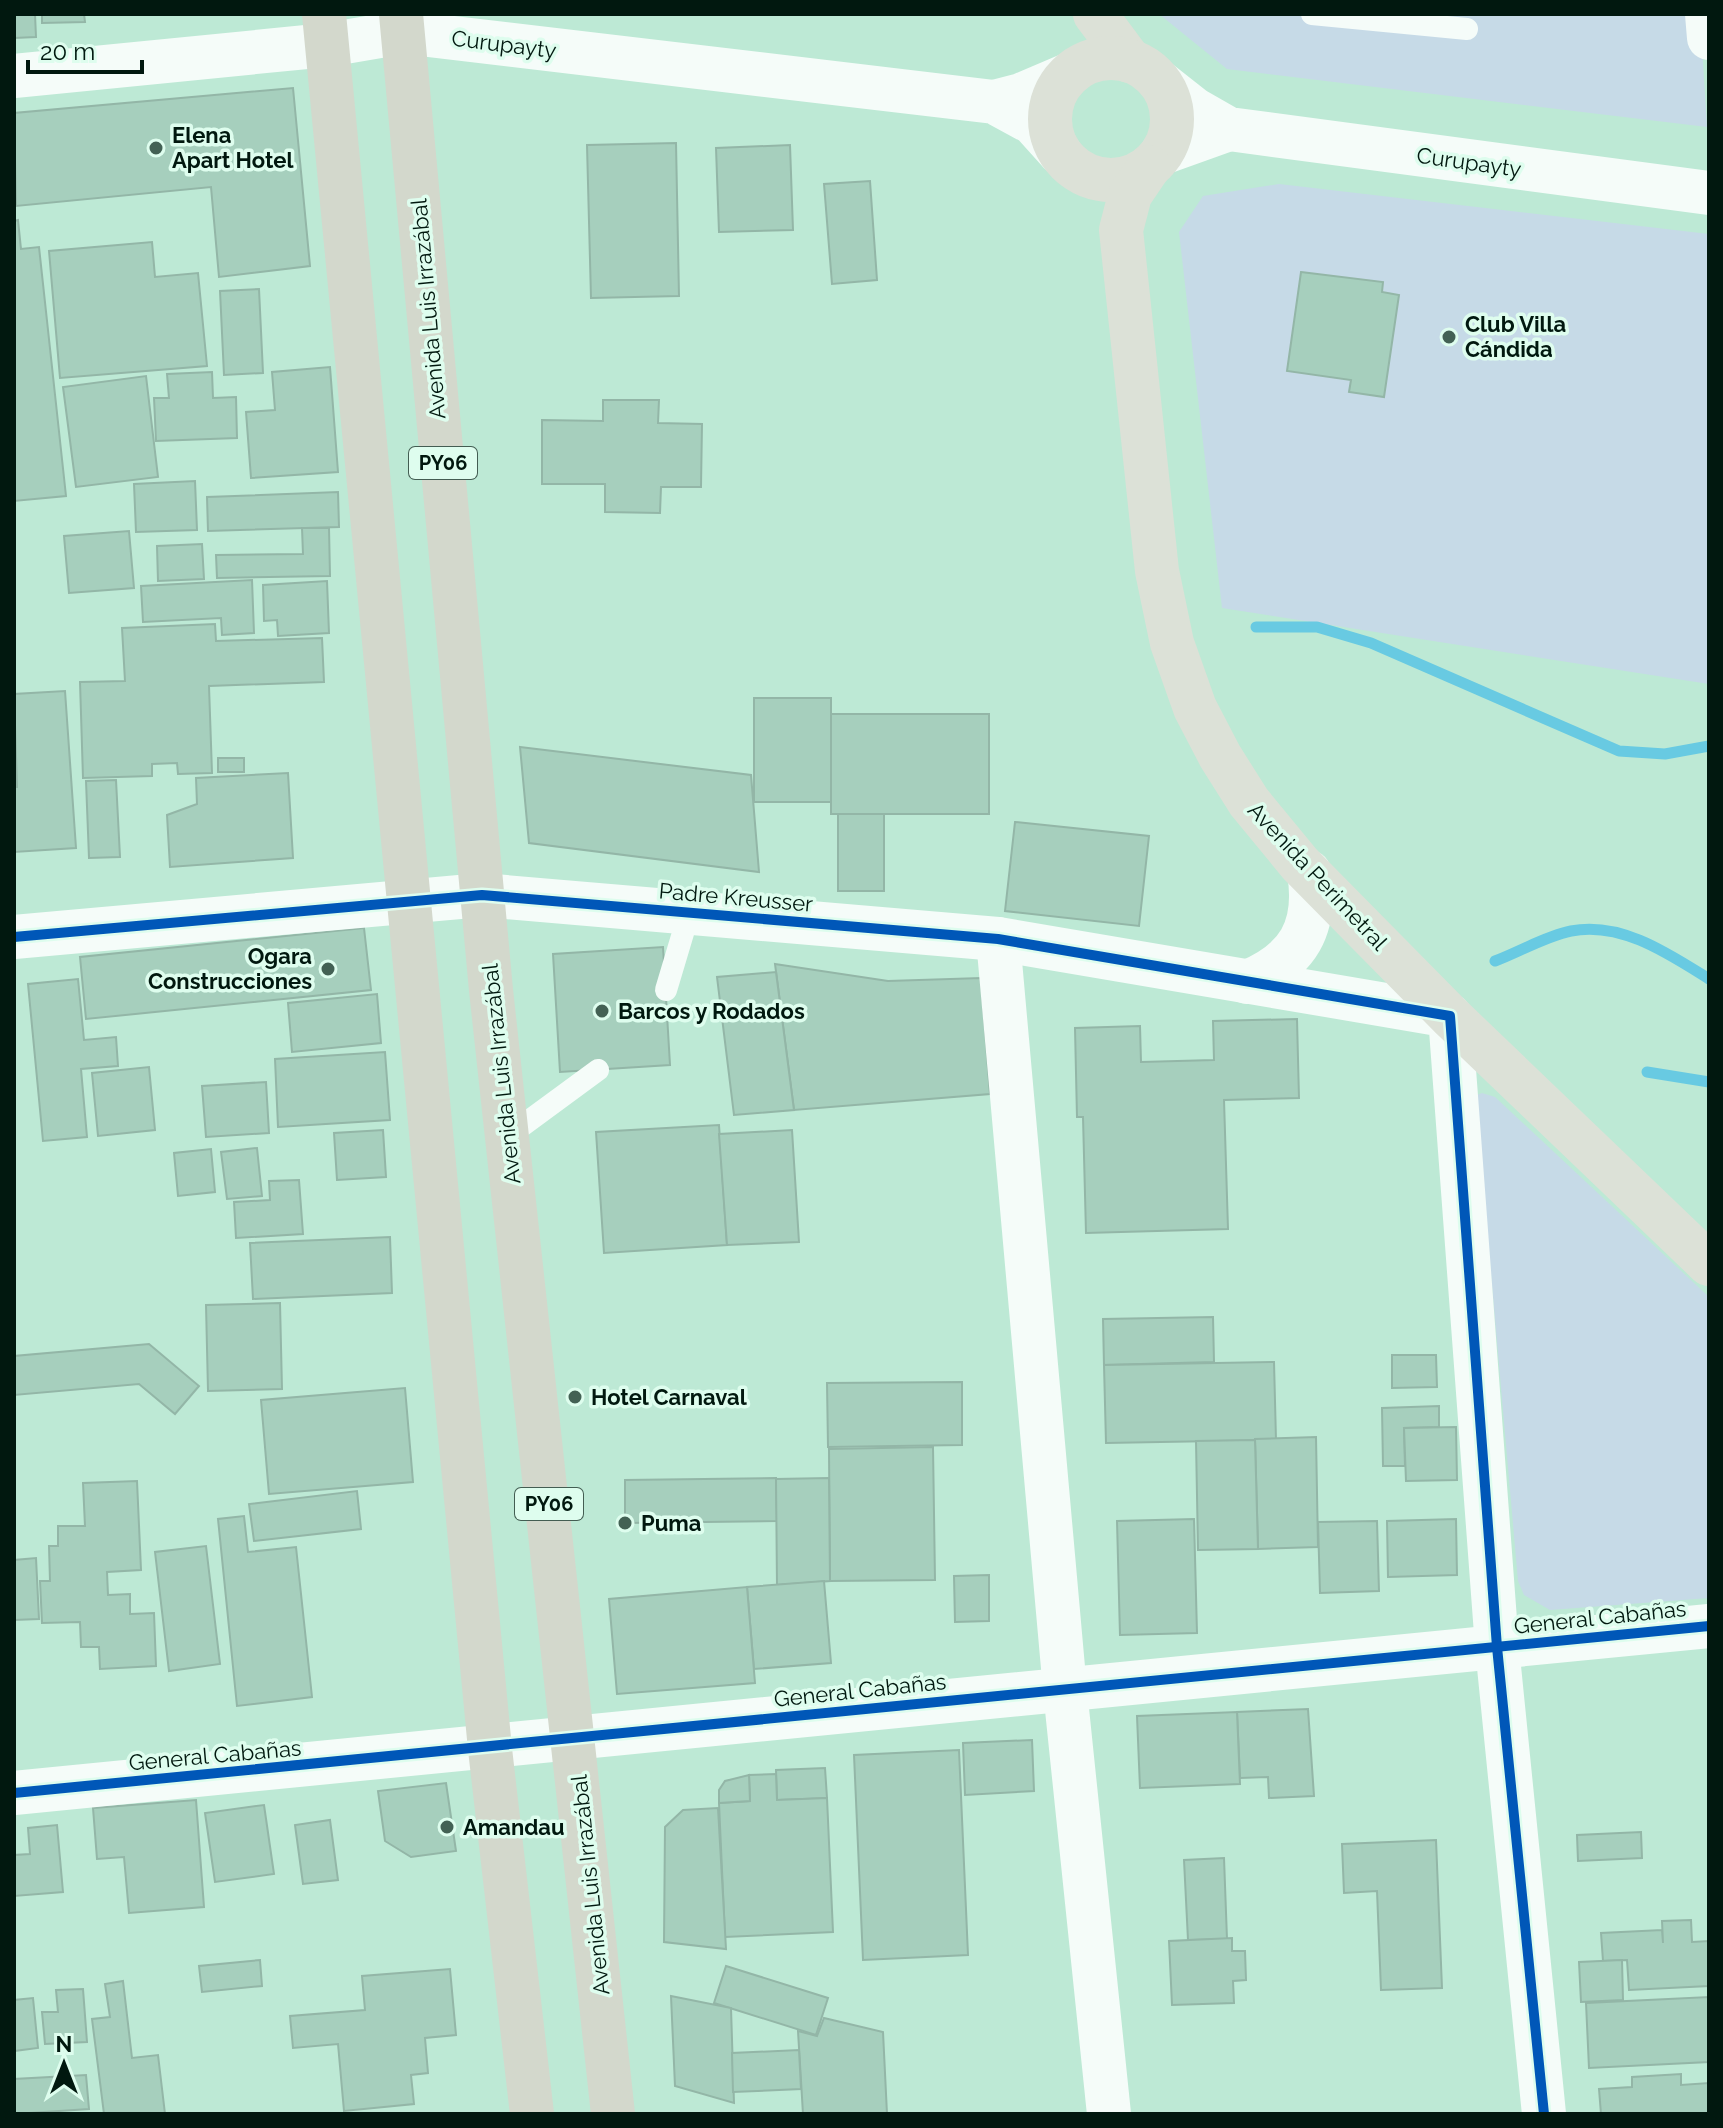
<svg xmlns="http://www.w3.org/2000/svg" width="1723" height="2128" font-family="Raleway,sans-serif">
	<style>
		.green { fill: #c6dae7 }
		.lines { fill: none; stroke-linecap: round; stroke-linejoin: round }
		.stream { stroke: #68cae2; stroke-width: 11 }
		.building { fill: #a6cfbd; stroke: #93b6a7; stroke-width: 2 }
		.service { stroke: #f5fcf9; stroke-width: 22 }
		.minor { stroke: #f5fcf9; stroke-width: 44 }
		.tertiary { stroke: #f5fcf9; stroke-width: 44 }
		.primary { stroke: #dce1d7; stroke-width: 44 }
		.trunk { stroke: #d3d8cc; stroke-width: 44 }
		.cycleway-casing { stroke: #defdee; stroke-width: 15 }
		.cycleway { stroke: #0057b8; stroke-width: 10 }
		.poi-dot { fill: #436154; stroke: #defdee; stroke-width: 3 }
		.labels { text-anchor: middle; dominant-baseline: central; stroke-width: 7; stroke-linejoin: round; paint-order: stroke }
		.shield { fill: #defdee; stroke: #435d52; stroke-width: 2 }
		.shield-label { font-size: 20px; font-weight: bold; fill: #01180f }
		.street-label { font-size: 22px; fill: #01180f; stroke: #defdee }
		.poi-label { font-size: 22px; font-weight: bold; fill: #01180f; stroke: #defdee; text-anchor: start }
	</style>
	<rect width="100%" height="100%" fill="#bde9d5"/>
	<g class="green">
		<path d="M1159,14H1700L1707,127L1227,69Z"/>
		<path d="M1279,184L1709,234V684L1222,608L1179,232L1203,196Z"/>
		<path d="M1482,1093L1495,1097L1709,1297V1598L1550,1610L1524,1595L1518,1581L1476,1103L1477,1095Z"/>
	</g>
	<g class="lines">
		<g class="stream">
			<path d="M1256,627H1317L1371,643L1619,751L1665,754L1709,746"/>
			<path d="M1495,961C1519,952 1546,936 1571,931C1621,921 1669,954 1709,979"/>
			<path d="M1647,1072L1709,1082"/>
		</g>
	</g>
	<g class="building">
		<path d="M14,14H35L36,37L14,38Z"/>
		<path d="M42,14H84L85,22L42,23Z"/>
		<path d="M293,88L310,266L219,277L211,187L16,206L14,113Z"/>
		<path d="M676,143L679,296L591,298L587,145Z"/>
		<path d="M790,145L793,230L719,232L716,148Z"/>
		<path d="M870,181L877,280L832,284L824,184Z"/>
		<path d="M18,220L21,249L39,247L66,496L14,501V221Z"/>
		<path d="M152,242L155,277L198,273L207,366L60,378L49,251Z"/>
		<path d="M1301,272L1383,282L1382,292L1399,295L1384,397L1349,392L1351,380L1287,371Z"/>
		<path d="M259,289L263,373L224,375L220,291Z"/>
		<path d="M330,367L338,472L251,478L246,412L275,410L272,372Z"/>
		<path d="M212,372L213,398L236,397L237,438L156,441L154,398H169L167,374Z"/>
		<path d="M146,376L158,477L76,487L63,387Z"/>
		<path d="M603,400H659L658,423L702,424L701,487H661L660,513L605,512V484H542V420L603,421Z"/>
		<path d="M195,481L197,530L136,532L134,484Z"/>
		<path d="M338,492L339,527L208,531L207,497Z"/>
		<path d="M302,528H329L330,576L217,578L216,555L303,554Z"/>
		<path d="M129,531L134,588L69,593L64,536Z"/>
		<path d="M202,544L204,579L158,581L157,546Z"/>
		<path d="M252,580L254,633L222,635L221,618L143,622L141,586Z"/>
		<path d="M327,581L329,633L278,636L277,620L264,621L263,585Z"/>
		<path d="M215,624L216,641L322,638L324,682L209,686L212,773L178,774L177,763L152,764V776L83,778L80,682L125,681L122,628Z"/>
		<path d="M65,691L76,848L14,852V787H17L14,694Z"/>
		<rect x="754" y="698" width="77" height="104"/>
		<rect x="831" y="714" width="158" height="100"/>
		<path d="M520,747L751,775L759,872L529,843Z"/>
		<rect x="218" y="758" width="26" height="14"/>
		<path d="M288,773L293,858L170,867L167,815L197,804L196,778Z"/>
		<path d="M116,780L120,857L89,858L86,781Z"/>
		<rect x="838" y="814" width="46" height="77"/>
		<path d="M1015,822L1149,836L1139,926L1005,911Z"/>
		<path d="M364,928L371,990L86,1019L80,957Z"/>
		<path d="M663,947L670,1065L560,1072L553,954Z"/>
		<path d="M775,964L888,981L981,978L990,1094L794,1110Z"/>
		<path d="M776,972L794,1110L734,1115L717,977Z"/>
		<path d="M78,979L84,1040L116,1037L118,1066L81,1069L87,1137L43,1141L28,984Z"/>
		<path d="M377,994L381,1043L292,1052L288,1003Z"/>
		<path d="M1297,1019L1299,1098L1224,1100L1228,1229L1086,1233L1083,1117H1077L1075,1028L1140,1026L1141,1062L1214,1060L1213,1021Z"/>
		<path d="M385,1052L390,1120L278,1127L275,1059Z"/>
		<path d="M149,1067L155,1130L98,1136L92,1073Z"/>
		<path d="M266,1082L269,1133L206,1137L202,1086Z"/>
		<path d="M719,1125L727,1245L604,1253L596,1132Z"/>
		<path d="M383,1130L386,1177L337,1180L334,1133Z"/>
		<path d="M792,1130L799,1242L727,1245L719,1134Z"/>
		<path d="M257,1148L262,1196L227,1199L221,1152Z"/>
		<path d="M211,1149L215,1192L178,1196L174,1153Z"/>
		<path d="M299,1180L303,1234L236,1238L234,1202L270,1200L269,1181Z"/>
		<path d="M390,1237L392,1293L253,1299L250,1243Z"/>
		<path d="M280,1303L282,1389L208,1391L206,1305Z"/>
		<path d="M1213,1317L1214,1362L1104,1365L1103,1319Z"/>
		<path d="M149,1344L199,1386L175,1414L139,1384L14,1395V1356Z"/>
		<path d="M1392,1355H1436L1437,1387L1392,1388Z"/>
		<path d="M1274,1362L1276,1440L1106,1443L1104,1365Z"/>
		<path d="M962,1382V1445L828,1447L827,1383Z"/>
		<path d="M405,1388L413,1482L269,1494L261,1400Z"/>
		<path d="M1439,1406V1427L1404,1428L1405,1466H1383L1382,1408Z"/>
		<path d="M1456,1427L1457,1480L1406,1481L1404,1428Z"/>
		<path d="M1316,1437L1318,1547L1258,1549L1255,1439Z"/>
		<path d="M1255,1440L1258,1549L1198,1550L1196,1441Z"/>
		<path d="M933,1447L935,1580L830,1581L829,1449Z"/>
		<path d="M776,1478L777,1521L625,1523V1480Z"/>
		<path d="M829,1478L830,1581L777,1585L776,1479Z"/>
		<path d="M137,1481L141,1570L107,1572L108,1595L130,1594V1614L154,1613L156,1666L100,1669L99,1647H81L80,1622L42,1623L40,1581H50L49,1546H58V1526H85L83,1483Z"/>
		<path d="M357,1491L361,1529L254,1541L249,1504Z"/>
		<path d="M244,1516L248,1552L296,1547L312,1697L237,1706L218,1519Z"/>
		<path d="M1194,1519L1197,1633L1120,1635L1117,1521Z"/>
		<path d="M1456,1519L1457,1575L1388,1577L1387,1521Z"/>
		<path d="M1377,1521L1379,1591L1320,1593L1318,1522Z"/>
		<path d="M206,1546L220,1664L169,1671L155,1552Z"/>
		<path d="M36,1558L39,1619L14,1620V1560Z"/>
		<path d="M989,1575V1621L955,1622L954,1576Z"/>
		<path d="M824,1581L831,1663L754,1669L747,1587Z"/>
		<path d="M747,1587L755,1683L617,1694L609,1599Z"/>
		<path d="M1308,1709L1314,1796L1269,1798L1268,1777L1240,1778L1237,1712Z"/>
		<path d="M1237,1712L1240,1784L1140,1788L1137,1716Z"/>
		<path d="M1032,1740L1034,1791L965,1795L963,1743Z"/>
		<path d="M959,1750L968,1955L863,1960L854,1755Z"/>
		<path d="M825,1768L827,1798L777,1800L776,1770Z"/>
		<path d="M776,1774L777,1800L827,1798L833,1932L725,1937L719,1803L750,1801L749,1775Z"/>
		<path d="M749,1775L750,1801L719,1803V1790L725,1781Z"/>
		<path d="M446,1783L456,1851L411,1857L385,1841L378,1791Z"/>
		<path d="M196,1800L204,1907L129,1913L124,1857L97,1859L93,1808Z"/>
		<path d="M264,1805L274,1874L215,1882L205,1813Z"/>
		<path d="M718,1808L726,1949L664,1942L665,1827L683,1810Z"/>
		<path d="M330,1820L338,1880L303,1884L295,1825Z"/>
		<path d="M57,1825L63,1892L14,1896V1855L30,1854L28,1828Z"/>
		<path d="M1641,1832L1642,1858L1578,1861L1577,1835Z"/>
		<path d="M1436,1840L1442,1988L1381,1990L1377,1891L1344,1893L1342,1844Z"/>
		<path d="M1224,1858L1227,1939L1188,1940L1184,1860Z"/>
		<path d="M1691,1920L1692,1942L1709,1941V1986L1629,1990L1627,1960L1603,1961L1601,1933L1662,1930L1663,1943L1662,1921Z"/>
		<path d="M1232,1938V1951H1245L1246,1980L1233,1981L1234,2003L1172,2005L1169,1941Z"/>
		<path d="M260,1960L262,1986L202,1992L199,1966Z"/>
		<path d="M1622,1960L1623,2000L1581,2002L1579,1962Z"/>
		<path d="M726,1966L828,1998L816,2035L714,2003Z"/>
		<path d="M450,1969L456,2035L425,2038L428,2073L411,2075L414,2104L344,2111L338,2044L293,2048L290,2016L365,2010L362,1976Z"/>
		<path d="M123,1981L132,2058L158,2055L165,2114H104L92,2019L110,2017L105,1984Z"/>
		<path d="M83,1989L87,2042L45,2044L42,2012H58L56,1990Z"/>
		<path d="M671,1996L731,2008L734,2103L675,2086Z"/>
		<path d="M1709,1997V2062L1589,2068L1586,2003Z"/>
		<path d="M33,1998L38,2048L14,2051V2000Z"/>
		<path d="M824,2018L883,2032L887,2114H803L798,2031L817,2036Z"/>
		<path d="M799,2050L801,2089L733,2092L732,2053Z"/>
		<path d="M1681,2074V2085L1709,2083V2114H1601L1599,2089L1632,2087V2077Z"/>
		<path d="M86,2075L89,2109L14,2114V2079Z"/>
	</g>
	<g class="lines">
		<g class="service">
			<path d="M1312,14L1467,29"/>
			<path d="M666,990L689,913"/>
			<path d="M507,1137L598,1070"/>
		</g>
		<g class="minor">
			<path d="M1707,14L1709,38"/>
			<path d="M14,937L482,895L998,939L1450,1016L1497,1647L1544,2114"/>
			<path d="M998,939L1065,1690L1109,2114"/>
			<path d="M1247,982C1298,961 1318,928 1309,872"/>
			<path d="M14,1793L1709,1626"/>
		</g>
		<g class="tertiary">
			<path d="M14,76L327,45L403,32L994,102L1033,123L1060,153"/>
			<path d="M1161,83L1194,109L1229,129L1709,193"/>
			<path d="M994,102L1021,95L1068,75"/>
			<path d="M1162,153L1229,129"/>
		</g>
		<g class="primary">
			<path d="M1095,14L1130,61"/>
			<circle cx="1111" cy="119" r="61"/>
			<path d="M1149,167L1130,195L1121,230L1157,571L1172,643L1195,708L1220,756L1249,802L1300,864L1450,1016L1709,1264"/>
		</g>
		<g class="trunk">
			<path d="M324,14L490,1749L532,2114"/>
			<path d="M401,14L491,990L613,2114"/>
		</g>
		<defs>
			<g id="cycleway">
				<path d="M14,937L482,895L998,939L1450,1016L1497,1647L1544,2114"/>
				<path d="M14,1793L1709,1626"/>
			</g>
		</defs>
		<use href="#cycleway" class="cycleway-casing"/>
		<use href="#cycleway" class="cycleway"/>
	</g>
	<g class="poi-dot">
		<circle cx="156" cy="148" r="8"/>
		<circle cx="1449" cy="337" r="8"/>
		<circle cx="328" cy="969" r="8"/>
		<circle cx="602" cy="1011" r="8"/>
		<circle cx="575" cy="1397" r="8"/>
		<circle cx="625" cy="1523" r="8"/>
		<circle cx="447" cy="1827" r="8"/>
	</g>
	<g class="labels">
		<g class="shield">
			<rect x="409" y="447" width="68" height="32" rx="6"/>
			<rect x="515" y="1488" width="68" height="32" rx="6"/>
		</g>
		<g class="shield-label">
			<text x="443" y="463">PY06</text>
			<text x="549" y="1504">PY06</text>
		</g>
		<g class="street-label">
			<text transform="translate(504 44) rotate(7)">Curupayty</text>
			<text transform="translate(1469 162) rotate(8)">Curupayty</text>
			<text transform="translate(428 309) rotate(-95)">Avenida Luis Irrazábal</text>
			<text transform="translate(1318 876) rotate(47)">Avenida Perimetral</text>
			<text transform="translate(736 897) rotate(5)">Padre Kreusser</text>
			<text transform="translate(501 1074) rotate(-96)">Avenida Luis Irrazábal</text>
			<text transform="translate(1600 1617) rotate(-6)">General Cabañas</text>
			<text transform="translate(860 1690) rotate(-6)">General Cabañas</text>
			<text transform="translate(215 1755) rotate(-5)">General Cabañas</text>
			<text transform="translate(590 1885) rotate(-96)">Avenida Luis Irrazábal</text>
		</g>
		<g class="poi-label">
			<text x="172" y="135">Elena<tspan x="172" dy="25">Apart Hotel</tspan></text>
			<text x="1465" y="324">Club Villa<tspan x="1465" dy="25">Cándida</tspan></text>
			<text x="312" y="956" text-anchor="end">Ogara<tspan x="312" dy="25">Construcciones</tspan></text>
			<text x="618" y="1011">Barcos y Rodados</text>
			<text x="591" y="1397">Hotel Carnaval</text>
			<text x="641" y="1523">Puma</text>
			<text x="463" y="1827">Amandau</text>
		</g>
	</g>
	<rect width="1723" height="2128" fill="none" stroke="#01180f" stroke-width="32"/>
	<g transform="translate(64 2064)" stroke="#defdee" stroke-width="6" paint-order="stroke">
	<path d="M0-6L14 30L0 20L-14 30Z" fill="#01180f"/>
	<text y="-12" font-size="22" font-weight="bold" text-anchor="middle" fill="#01180f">N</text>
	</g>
	<path d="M28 60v12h114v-12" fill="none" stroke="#01180f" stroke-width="4"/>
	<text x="40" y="60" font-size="24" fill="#01180f" stroke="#defdee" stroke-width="6" paint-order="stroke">20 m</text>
</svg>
